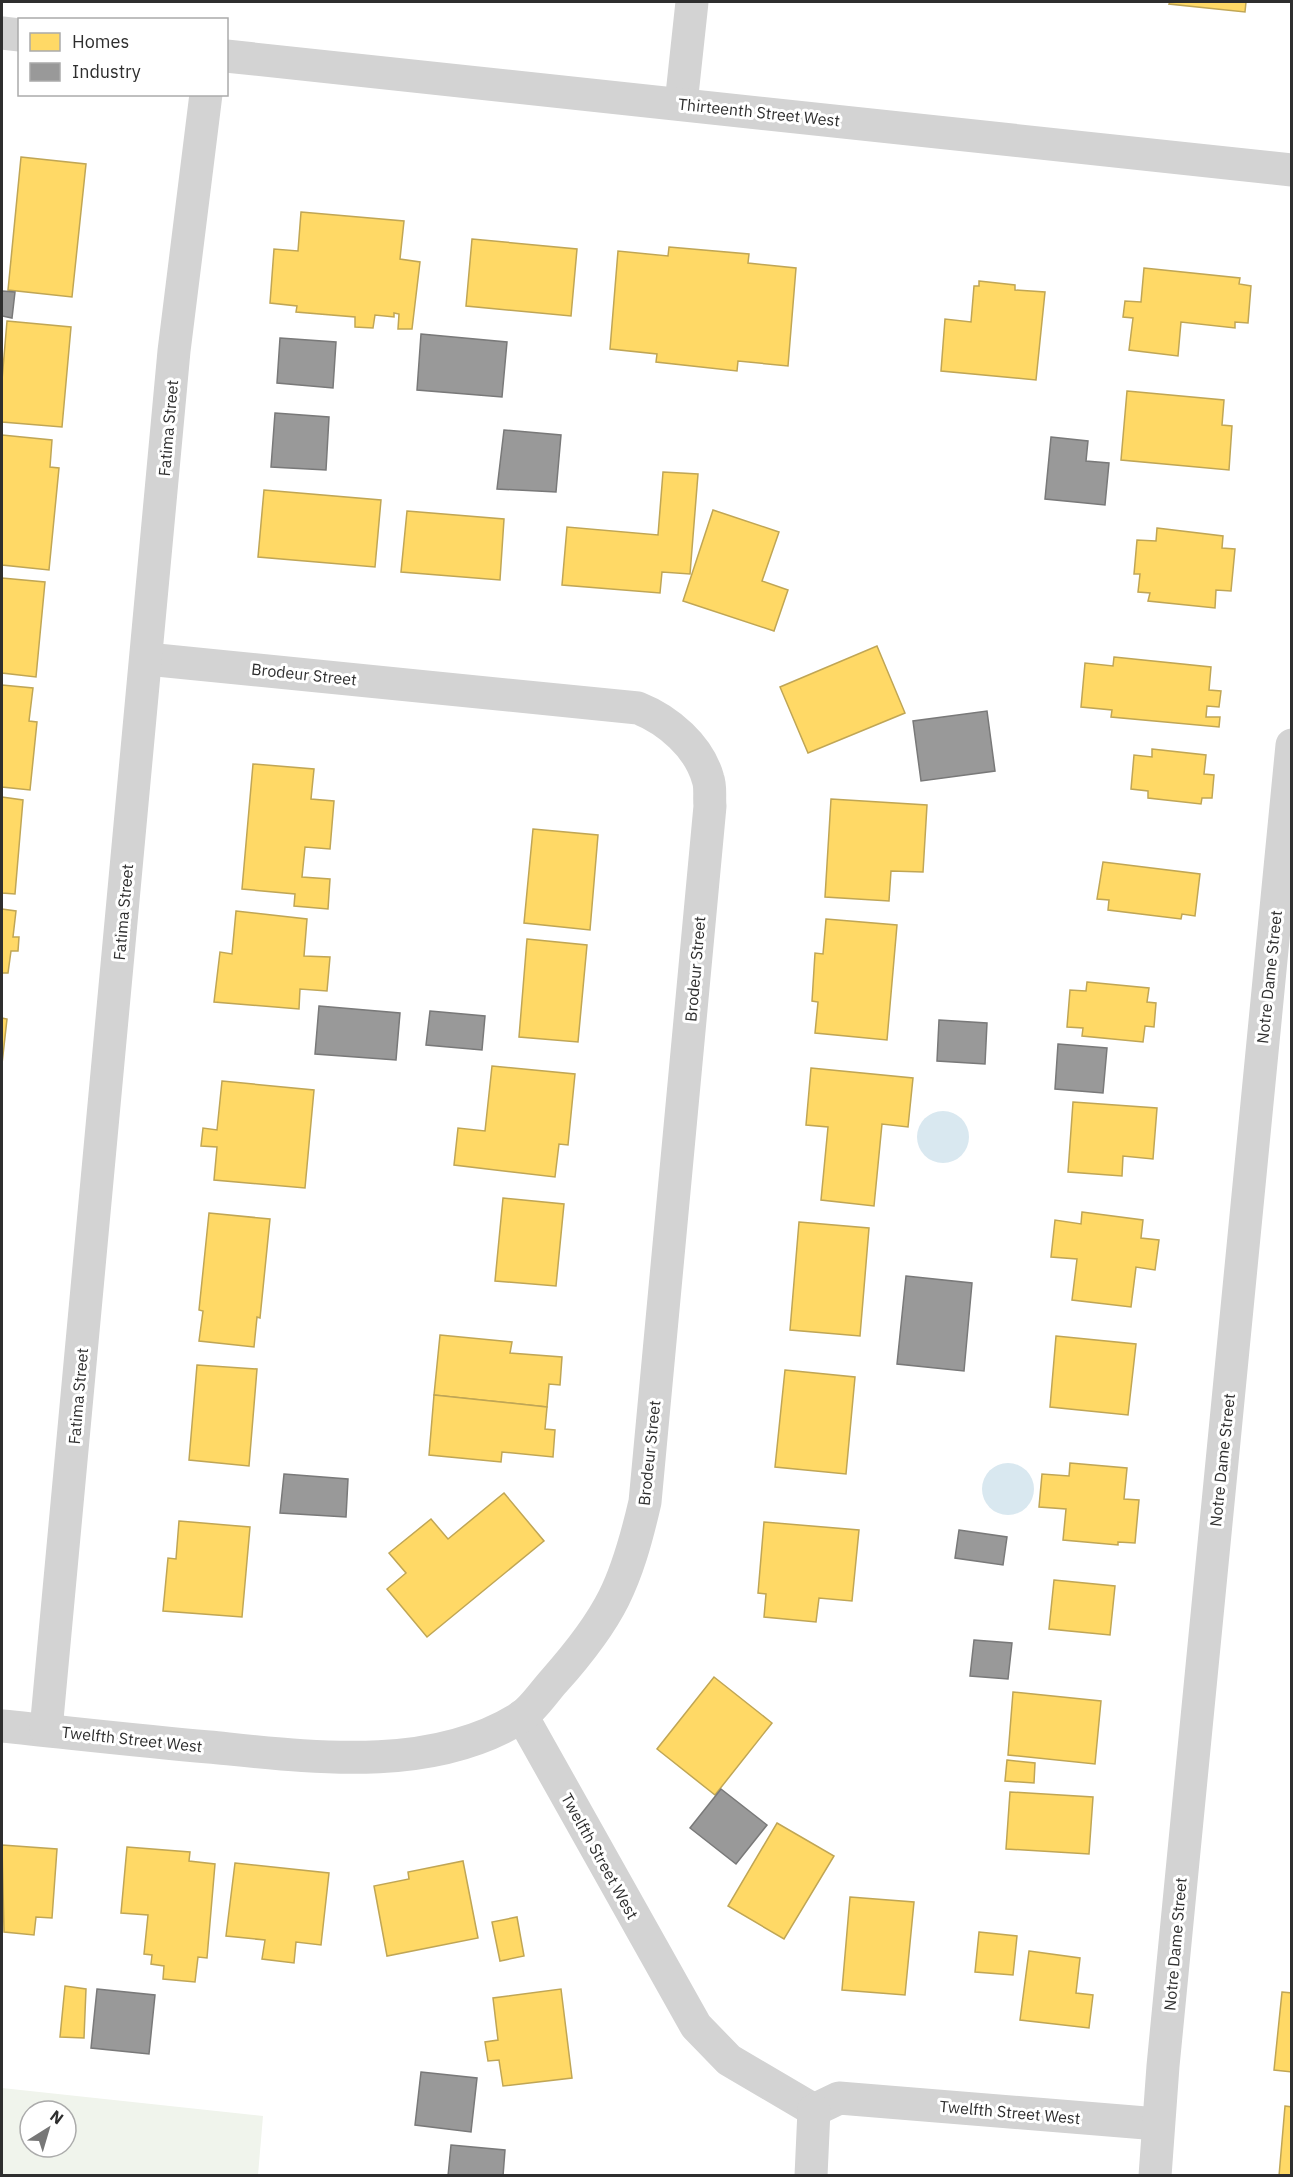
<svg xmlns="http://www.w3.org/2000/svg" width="1293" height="2177" font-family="'IBM Plex Sans',sans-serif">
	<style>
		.green { fill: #f0f4ec; fill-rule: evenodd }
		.water { fill: #d9e8f0 }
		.homes { fill: #ffd966; stroke: #c0a655; stroke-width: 1.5 }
		.industry { fill: #999; stroke: #797979; stroke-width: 1.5 }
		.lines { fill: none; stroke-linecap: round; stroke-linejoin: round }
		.minor { stroke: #d3d3d3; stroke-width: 33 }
		.tertiary { stroke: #d3d3d3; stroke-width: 33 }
		.labels { text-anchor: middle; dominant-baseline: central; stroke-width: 6; stroke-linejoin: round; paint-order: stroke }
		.street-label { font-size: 16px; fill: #2e2e2e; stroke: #fff }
	</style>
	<rect width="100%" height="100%" fill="#fff"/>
	<path class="green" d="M2,2088L263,2116L258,2175H2ZM30,2111H66V2147H30Z"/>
	<g class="water">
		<circle cx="943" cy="1137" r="26"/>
		<circle cx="1008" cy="1489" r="26"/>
	</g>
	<g class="homes">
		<path d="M1170,2H1246L1245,12L1169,4Z"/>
		<path d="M21,157L86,164L72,297L8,290Z"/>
		<path d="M301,212L404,221L400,259L420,262L412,329H398L399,314L394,313V317L375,315L373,328L355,327V317L296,312L297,306L270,303L274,249L298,251Z"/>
		<path d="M472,239L577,249L571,316L466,306Z"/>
		<path d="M669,247L749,254L748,263L796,268L788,366L738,361L737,371L656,362L657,354L610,349L618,251L668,256Z"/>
		<path d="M1144,268L1240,278L1239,284L1251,286L1248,323L1235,322V328L1181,322L1178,356L1129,350L1133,318L1123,317L1125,301L1141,302Z"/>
		<path d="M979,281L1015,285V290L1045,292L1036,380L941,371L945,319L971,322L974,286H979Z"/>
		<path d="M7,321L71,327L62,427L2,422V380Z"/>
		<path d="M1127,391L1224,400L1222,425L1232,426L1229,470L1121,460Z"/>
		<path d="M2,435L52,440L50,467L59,468L49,570L2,565Z"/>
		<path d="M663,472L698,474L690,574L662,572L660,593L562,585L567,527L658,535Z"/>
		<path d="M264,490L381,500L375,567L258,557Z"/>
		<path d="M713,510L779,532L762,581L788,590L774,631L683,601Z"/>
		<path d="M407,511L504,519L500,580L401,572Z"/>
		<path d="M1157,528L1223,536L1222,548L1235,549L1231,591L1216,590L1215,608L1148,601L1150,593L1138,592L1140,574H1134L1137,540L1156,541Z"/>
		<path d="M2,578L45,582L36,677L2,673Z"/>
		<path d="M877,646L905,713L808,753L780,687Z"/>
		<path d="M1114,657L1211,667L1209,690L1221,691L1219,707L1207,706L1206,717H1220L1219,727L1111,717L1112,710L1081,707L1085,663L1113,666Z"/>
		<path d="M2,685L33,688L29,721L37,722L30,790L2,787Z"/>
		<path d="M1152,749L1206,755L1204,774L1214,775L1212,798H1202L1201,804L1148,798V791L1131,789L1134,755L1152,757Z"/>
		<path d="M253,764L314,769L311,799L334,801L330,849L305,847L302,877L330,879L328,909L294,906L295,894L242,889Z"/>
		<path d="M2,797L23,800L15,894L2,893Z"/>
		<path d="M831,799L927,805L923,872L891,871L889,901L825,897Z"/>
		<path d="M533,829L598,835L590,930L524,923Z"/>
		<path d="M1103,862L1200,874L1195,916L1182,914L1181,919L1108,910L1109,900L1097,899Z"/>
		<path d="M2,909L16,911L13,937H19L18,951H11L8,973H2Z"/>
		<path d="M236,911L307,919L304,956L330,957L327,991L300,989L299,1009L214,1002L220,952L232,954Z"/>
		<path d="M826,919L897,925L887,1040L815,1033L818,1002L812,1001L815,953L823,954Z"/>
		<path d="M527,939L587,945L578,1042L519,1037Z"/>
		<path d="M1087,982L1149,988L1147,1002L1156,1003L1154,1027L1145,1026L1143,1042L1082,1036L1083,1028L1067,1027L1070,990L1086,991Z"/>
		<path d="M2,1018L7,1019L2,1064Z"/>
		<path d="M492,1066L575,1074L568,1145L559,1144L555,1177L454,1165L458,1128L485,1131Z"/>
		<path d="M811,1068L913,1078L908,1127L882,1124L874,1206L821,1200L828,1127L806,1125Z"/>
		<path d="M222,1081L314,1090L305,1188L214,1180L217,1147L201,1146L203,1128L217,1130Z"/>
		<path d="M1073,1102L1157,1108L1153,1159L1123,1156L1122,1176L1068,1172Z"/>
		<path d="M503,1198L564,1204L556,1286L495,1281Z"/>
		<path d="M1082,1212L1143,1220L1141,1238L1159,1240L1155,1270L1136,1267L1131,1307L1072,1300L1077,1259L1051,1257L1055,1220L1081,1224Z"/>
		<path d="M209,1213L270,1219L260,1318L257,1317L254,1347L199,1341L203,1311L199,1310Z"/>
		<path d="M799,1222L869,1228L860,1336L790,1330Z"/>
		<path d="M440,1335L512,1342L510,1353L562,1357L560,1385L549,1384L547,1407L434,1395Z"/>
		<path d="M1056,1336L1136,1344L1128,1415L1050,1407Z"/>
		<path d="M197,1365L257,1369L249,1466L189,1460Z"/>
		<path d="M785,1370L855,1377L846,1474L775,1467Z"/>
		<path d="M434,1395L547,1407L545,1429L555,1430L553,1457L502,1452L501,1462L429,1455Z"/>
		<path d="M1070,1463L1127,1468L1124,1499L1139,1500L1135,1543L1118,1542V1545L1063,1540L1066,1509L1039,1507L1042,1474L1069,1476Z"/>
		<path d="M504,1493L544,1541L427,1637L387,1589L406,1573L389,1553L431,1519L448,1539Z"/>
		<path d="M179,1521L250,1527L242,1617L163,1611L168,1558L176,1559Z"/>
		<path d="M764,1522L859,1530L852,1601L819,1598L816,1622L764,1617L766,1594L758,1593Z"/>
		<path d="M1054,1580L1115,1586L1110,1635L1049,1629Z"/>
		<path d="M714,1677L772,1723L715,1795L657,1749Z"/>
		<path d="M1013,1692L1101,1701L1095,1764L1008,1755Z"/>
		<path d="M1007,1760L1035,1763L1034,1783L1005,1781Z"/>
		<path d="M1010,1792L1093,1797L1089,1854L1006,1849Z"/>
		<path d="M777,1823L834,1856L784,1939L728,1906Z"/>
		<path d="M2,1845L57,1849L52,1918L36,1917L34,1935L4,1932Z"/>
		<path d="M127,1847L190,1852L189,1861L215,1864L207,1958L198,1957L195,1982L163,1979L164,1966L151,1964L152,1955L144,1954L148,1915L121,1913Z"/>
		<path d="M463,1861L478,1938L387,1956L374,1886L409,1879L408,1872Z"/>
		<path d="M235,1863L329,1873L321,1945L296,1942L294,1963L262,1959L265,1940L226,1936Z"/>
		<path d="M850,1897L914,1902L905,1995L842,1990Z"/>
		<path d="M517,1917L524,1956L500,1961L492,1922Z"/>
		<path d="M979,1932L1017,1936L1013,1975L975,1972Z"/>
		<path d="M1029,1951L1080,1958L1076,1993L1093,1995L1089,2028L1020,2020Z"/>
		<path d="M65,1986L86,1989L84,2038L60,2037Z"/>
		<path d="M561,1989L572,2078L503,2086L499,2060L488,2061L485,2042L498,2040L493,1998Z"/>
		<path d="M1282,1992L1292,1993V2072L1274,2070Z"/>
		<path d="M1285,2106L1292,2107V2176H1279Z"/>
	</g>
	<g class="industry">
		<path d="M2,291L15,292L12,318L2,316Z"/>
		<path d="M421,334L507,342L502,397L417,390Z"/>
		<path d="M280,338L336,342L333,388L277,383Z"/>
		<path d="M275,413L329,417L326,470L271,467Z"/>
		<path d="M504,430L561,435L556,492L497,489Z"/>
		<path d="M1051,437L1088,441L1086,461L1109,463L1105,505L1045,499Z"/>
		<path d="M987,711L995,771L921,781L913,721Z"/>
		<path d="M319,1006L400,1013L396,1060L315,1054Z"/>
		<path d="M430,1011L485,1016L482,1050L426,1045Z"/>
		<path d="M939,1020L987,1023L985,1064L937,1061Z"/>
		<path d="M1058,1044L1107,1048L1103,1093L1055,1089Z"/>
		<path d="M906,1276L972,1283L964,1371L897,1364Z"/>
		<path d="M284,1474L348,1479L346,1517L280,1513Z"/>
		<path d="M959,1530L1007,1537L1003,1565L955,1558Z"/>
		<path d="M974,1640L1012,1643L1008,1679L970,1676Z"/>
		<path d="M721,1789L767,1825L736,1864L690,1828Z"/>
		<path d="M97,1989L155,1995L149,2054L91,2048Z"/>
		<path d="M421,2072L477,2078L471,2132L415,2125Z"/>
		<path d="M451,2145L505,2150L503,2176H448Z"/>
	</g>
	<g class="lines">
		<g class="minor">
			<path d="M681,104L692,2"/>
			<path d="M522,1716L696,2026L729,2060L814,2110"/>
			<path d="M2,1726C71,1733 140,1741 209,1747C309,1757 431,1774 521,1717C533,1709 544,1692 554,1681C611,1617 626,1584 645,1502L710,806C709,798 711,787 708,779C699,746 668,720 638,708L147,659"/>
			<path d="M46,1730L174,351L206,94"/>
			<path d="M814,2110L839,2098L1158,2124"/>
			<path d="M811,2176L814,2110"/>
			<path d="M1155,2176L1163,2066L1292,745"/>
		</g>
		<g class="tertiary">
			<path d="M2,33L20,35"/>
			<path d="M226,56L1292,170"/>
		</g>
	</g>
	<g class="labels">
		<g class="street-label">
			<text transform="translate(759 112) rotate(6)">Thirteenth Street West</text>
			<text transform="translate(168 428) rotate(-85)">Fatima Street</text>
			<text transform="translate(304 674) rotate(6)">Brodeur Street</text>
			<text transform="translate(123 912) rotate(-85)">Fatima Street</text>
			<text transform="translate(695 969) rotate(-85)">Brodeur Street</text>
			<text transform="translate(1269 977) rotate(-84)">Notre Dame Street</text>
			<text transform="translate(78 1396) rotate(-85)">Fatima Street</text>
			<text transform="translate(649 1453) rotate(-84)">Brodeur Street</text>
			<text transform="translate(1222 1460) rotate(-84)">Notre Dame Street</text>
			<text transform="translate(132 1739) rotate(6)">Twelfth Street West</text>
			<text transform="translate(600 1856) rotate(61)">Twelfth Street West</text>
			<text transform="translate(1175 1944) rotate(-85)">Notre Dame Street</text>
			<text transform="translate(1010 2112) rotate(5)">Twelfth Street West</text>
		</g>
	</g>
	<rect width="1293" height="2177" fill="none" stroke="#2e2e2e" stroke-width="6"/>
	<rect x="18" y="18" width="210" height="78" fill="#ffffff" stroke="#ababab" stroke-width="1.5"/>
	<rect x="30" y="33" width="30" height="18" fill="#ffd966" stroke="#ababab" stroke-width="1.5"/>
	<text x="72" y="48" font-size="18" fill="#2e2e2e">Homes</text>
	<rect x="30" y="63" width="30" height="18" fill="#999999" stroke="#ababab" stroke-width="1.5"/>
	<text x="72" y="78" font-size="18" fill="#2e2e2e">Industry</text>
	<g transform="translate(48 2129) rotate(37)"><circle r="28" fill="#ffffff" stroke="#ababab" stroke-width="1.5"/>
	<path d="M0-4.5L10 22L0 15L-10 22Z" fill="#777777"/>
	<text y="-9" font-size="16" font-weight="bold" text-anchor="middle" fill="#2e2e2e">N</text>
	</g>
</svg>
